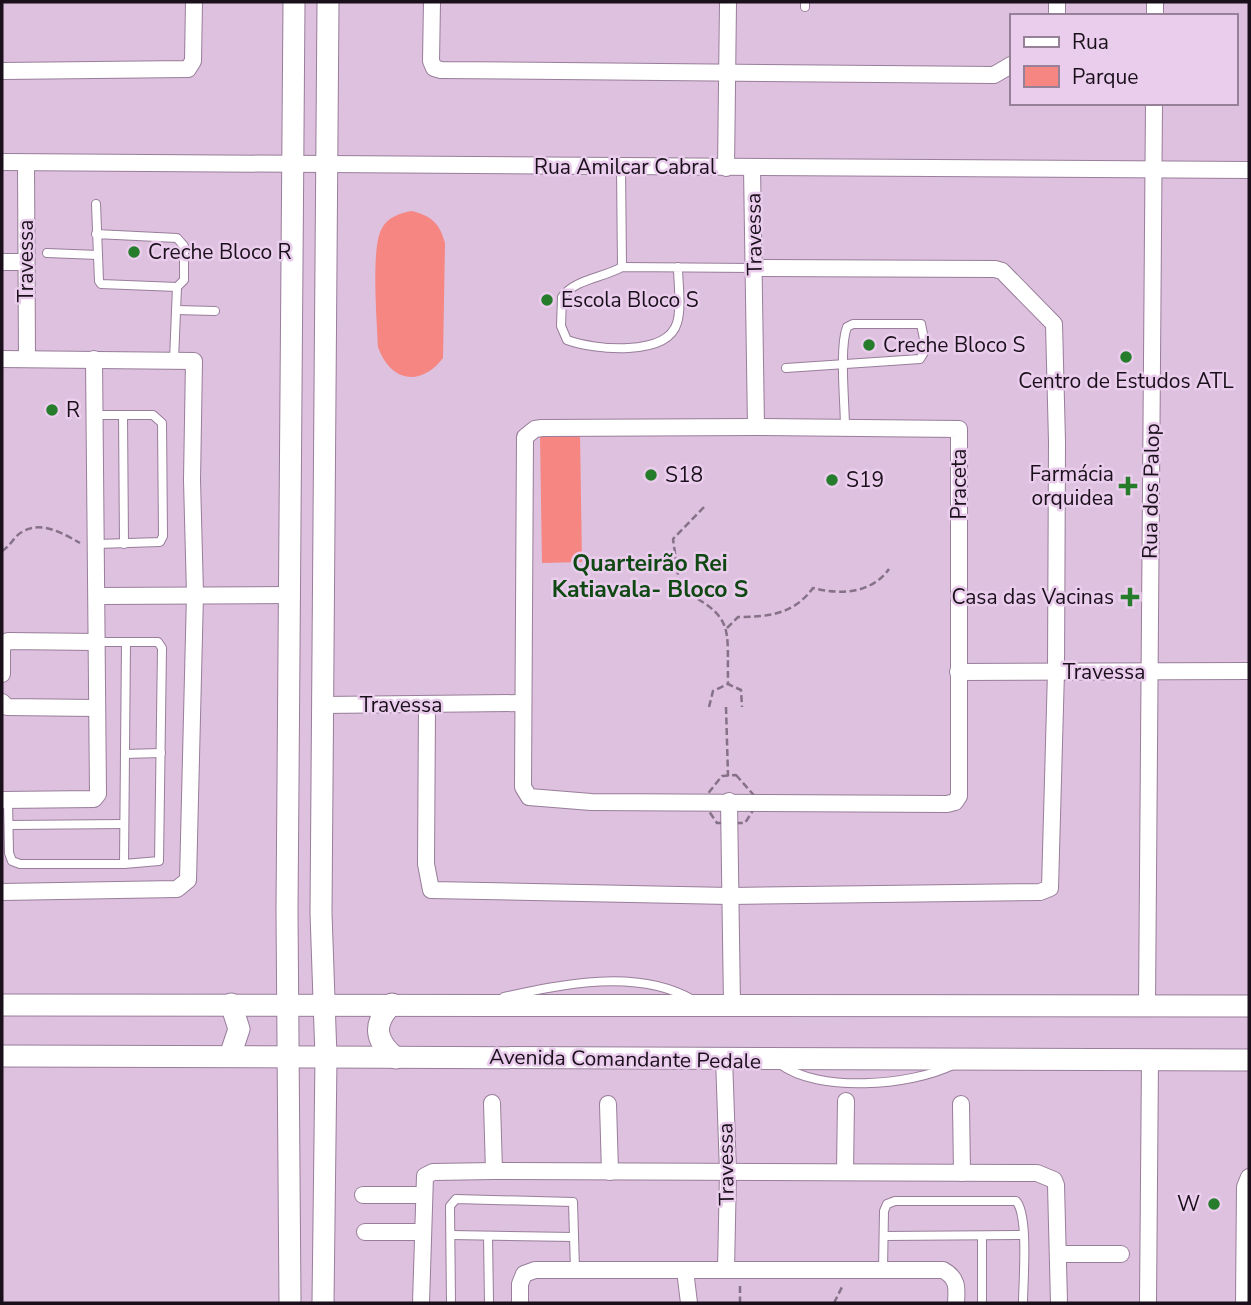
<svg xmlns="http://www.w3.org/2000/svg" width="1251" height="1305" font-family="'Nunito Sans',sans-serif">
	<style>
		.green { fill: #f58681 }
		.lines { fill: none; stroke-linecap: round; stroke-linejoin: round }
		.service-casing { stroke: #987e9a; stroke-width: 10 }
		.minor-casing { stroke: #987e9a; stroke-width: 18 }
		.tertiary-casing { stroke: #987e9a; stroke-width: 23 }
		.path { stroke: #867287; stroke-width: 2.5; stroke-dasharray: 7 3.5; stroke-linecap: butt }
		.service { stroke: #fff; stroke-width: 8 }
		.minor { stroke: #fff; stroke-width: 16 }
		.tertiary { stroke: #fff; stroke-width: 21 }
		.poi-dot { fill: #257c2a; stroke: #eacdec; stroke-width: 2.5 }
		.labels { text-anchor: middle; dominant-baseline: central; stroke-width: 5; stroke-linejoin: round; paint-order: stroke }
		.street-label { font-size: 21px; fill: #1a101b; stroke: #eacdec }
		.poi-label { font-size: 21px; fill: #1a101b; stroke: #eacdec; text-anchor: start }
		.neighbourhood-label { font-size: 23px; font-weight: bold; fill: #104814; stroke: #eacdec }
	</style>
	<rect width="100%" height="100%" fill="#ddc1df"/>
	<g class="green">
		<path d="M412,211C432,216 440,224 445,243L443,358C420,388 390,381 378,347C377,321 371,251 381,230C387,217 400,213 412,211Z"/>
		<path d="M580,435L582,562L542,563L540,436Z"/>
	</g>
	<g class="lines">
		<defs>
			<g id="service">
				<path d="M805,2V7"/>
				<path d="M621,167L622,267"/>
				<path d="M96,204L99,281L101,284L177,287L184,280V246L177,238L96,234"/>
				<path d="M47,253L98,255"/>
				<path d="M678,267C678,283 682,307 677,323C667,357 594,350 567,340L561,326L562,297C575,279 603,278 622,267L754,268"/>
				<path d="M176,310L215,311"/>
				<path d="M174,360L177,287"/>
				<path d="M786,368L920,359L926,349L921,324H853L847,327C839,348 845,403 845,428"/>
				<path d="M94,415H153L162,423L163,536L160,542L97,544"/>
				<path d="M123,415L124,544"/>
				<path d="M125,754L161,753"/>
				<path d="M8,800L9,853L12,861L20,864H124L159,861L162,648L158,642H96"/>
				<path d="M9,825L124,824"/>
				<path d="M124,864L126,642"/>
				<path d="M504,997C563,984 638,968 693,1000"/>
				<path d="M780,1064C818,1093 910,1086 953,1065"/>
				<path d="M451,1235L574,1237"/>
				<path d="M488,1236L489,1303"/>
				<path d="M884,1236L1023,1235"/>
				<path d="M982,1237V1303"/>
				<path d="M883,1270L884,1211L887,1204L895,1201H1016C1029,1215 1023,1282 1023,1303"/>
				<path d="M451,1303L450,1206L456,1199L573,1202L575,1270"/>
			</g>
			<g id="minor">
				<path d="M432,2L431,61L434,68L441,70L994,75L1011,65"/>
				<path d="M1057,16V2"/>
				<path d="M1155,16V2"/>
				<path d="M2,71L188,69L193,61L194,2"/>
				<path d="M2,162L1249,170"/>
				<path d="M26,163L27,359"/>
				<path d="M752,167L756,427"/>
				<path d="M726,168L728,2"/>
				<path d="M2,262H25"/>
				<path d="M2,359L194,361L192,480L195,594L188,880L177,889L2,892"/>
				<path d="M756,427L959,429V796L955,802L947,804L591,802L529,797L523,787L525,437L535,429L542,428Z"/>
				<path d="M98,596L289,595"/>
				<path d="M958,672L1249,671"/>
				<path d="M2,674V646L8,641L96,642"/>
				<path d="M2,702L7,707L96,708"/>
				<path d="M323,705L522,703"/>
				<path d="M427,705L426,864L431,890L730,896L1040,892L1050,888L1056,671L1057,442L1054,324L1002,271L995,269L754,268"/>
				<path d="M2,800L94,799L98,794L94,359"/>
				<path d="M729,801L732,1005"/>
				<path d="M1147,1005L1154,103"/>
				<path d="M724,1058L728,1172L726,1270"/>
				<path d="M492,1103L494,1171"/>
				<path d="M608,1104L610,1172"/>
				<path d="M961,1104L962,1173"/>
				<path d="M845,1172L846,1101"/>
				<path d="M363,1195H424"/>
				<path d="M365,1232H422"/>
				<path d="M1059,1254H1121"/>
				<path d="M685,1270L689,1303"/>
				<path d="M421,1303L425,1176L433,1172L494,1171L1037,1173L1054,1180L1056,1185L1059,1303"/>
				<path d="M520,1303V1284L524,1274L535,1270H943C958,1278 957,1288 956,1303"/>
				<path d="M1148,1303L1150,1059"/>
				<path d="M1244,1303L1245,1187L1249,1177"/>
			</g>
			<g id="tertiary">
				<path d="M392,1004C372,1024 375,1041 396,1058"/>
				<path d="M2,1005L1249,1006"/>
				<path d="M2,1056L1249,1060"/>
				<path d="M230,1056L239,1029L231,1004"/>
				<path d="M290,1303L287,911L294,2"/>
				<path d="M323,1303L326,1057L321,913L328,2"/>
			</g>
		</defs>
		<use href="#service" class="service-casing"/>
		<use href="#minor" class="minor-casing"/>
		<use href="#tertiary" class="tertiary-casing"/>
		<g class="path">
			<path d="M704,507L673,539L680,589C735,618 727,625 728,684"/>
			<path d="M2,551C10,547 14,536 22,532C41,520 64,534 80,543"/>
			<path d="M727,628L738,617C769,617 794,614 813,588C840,595 871,594 889,569"/>
			<path d="M709,707L713,691L728,684L741,690L742,707"/>
			<path d="M726,707L728,776"/>
			<path d="M736,775L759,801L745,823H717L702,801L722,776Z"/>
			<path d="M740,1286V1303"/>
			<path d="M834,1303L843,1285"/>
		</g>
		<use href="#service" class="service"/>
		<use href="#minor" class="minor"/>
		<use href="#tertiary" class="tertiary"/>
	</g>
	<g class="poi-dot">
		<circle cx="134" cy="252" r="7"/>
		<circle cx="547" cy="300" r="7"/>
		<circle cx="869" cy="345" r="7"/>
		<circle cx="1126" cy="357" r="7"/>
		<circle cx="52" cy="410" r="7"/>
		<circle cx="651" cy="475" r="7"/>
		<circle cx="832" cy="480" r="7"/>
		<path d="M1124.5 475.5h7v7h7v7h-7v7h-7v-7h-7v-7h7z"/>
		<path d="M1126.5 586.5h7v7h7v7h-7v7h-7v-7h-7v-7h7z"/>
		<circle cx="1214" cy="1204" r="7"/>
	</g>
	<g class="labels">
		<g class="street-label">
			<text x="625" y="167">Rua Amilcar Cabral</text>
			<text transform="translate(754 234) rotate(-91)">Travessa</text>
			<text transform="translate(26 261) rotate(-90)">Travessa</text>
			<text transform="translate(959 484) rotate(-90)">Praceta</text>
			<text transform="translate(1151 491) rotate(-89)">Rua dos Palop</text>
			<text x="1104" y="672">Travessa</text>
			<text x="401" y="705">Travessa</text>
			<text transform="translate(625 1059) rotate(1)">Avenida Comandante Pedale</text>
			<text transform="translate(726 1164) rotate(-91)">Travessa</text>
		</g>
		<g class="poi-label">
			<text x="148" y="252">Creche Bloco R</text>
			<text x="561" y="300">Escola Bloco S</text>
			<text x="883" y="345">Creche Bloco S</text>
			<text x="1126" y="381" text-anchor="middle">Centro de Estudos ATL</text>
			<text x="66" y="410">R</text>
			<text x="1114" y="474" text-anchor="end">Farmácia<tspan x="1114" dy="24">orquidea</tspan></text>
			<text x="665" y="475">S18</text>
			<text x="846" y="480">S19</text>
			<text x="1114" y="597" text-anchor="end">Casa das Vacinas</text>
			<text x="1200" y="1204" text-anchor="end">W</text>
		</g>
		<g class="neighbourhood-label">
			<text x="650" y="563">Quarteirão Rei<tspan x="650" dy="26">Katiavala- Bloco S</tspan></text>
		</g>
	</g>
	<rect width="1251" height="1305" fill="none" stroke="#1a101b" stroke-width="7"/>
	<rect x="1010" y="14" width="228" height="91" fill="#eacdec" stroke="#978198" stroke-width="2"/>
	<rect x="1024" y="37" width="35" height="10" fill="#ffffff" stroke="#978198" stroke-width="2"/>
	<text x="1072" y="49" font-size="21" fill="#1a101b">Rua</text>
	<rect x="1024" y="66" width="35" height="21" fill="#f58681" stroke="#978198" stroke-width="2"/>
	<text x="1072" y="84" font-size="21" fill="#1a101b">Parque</text>
</svg>
